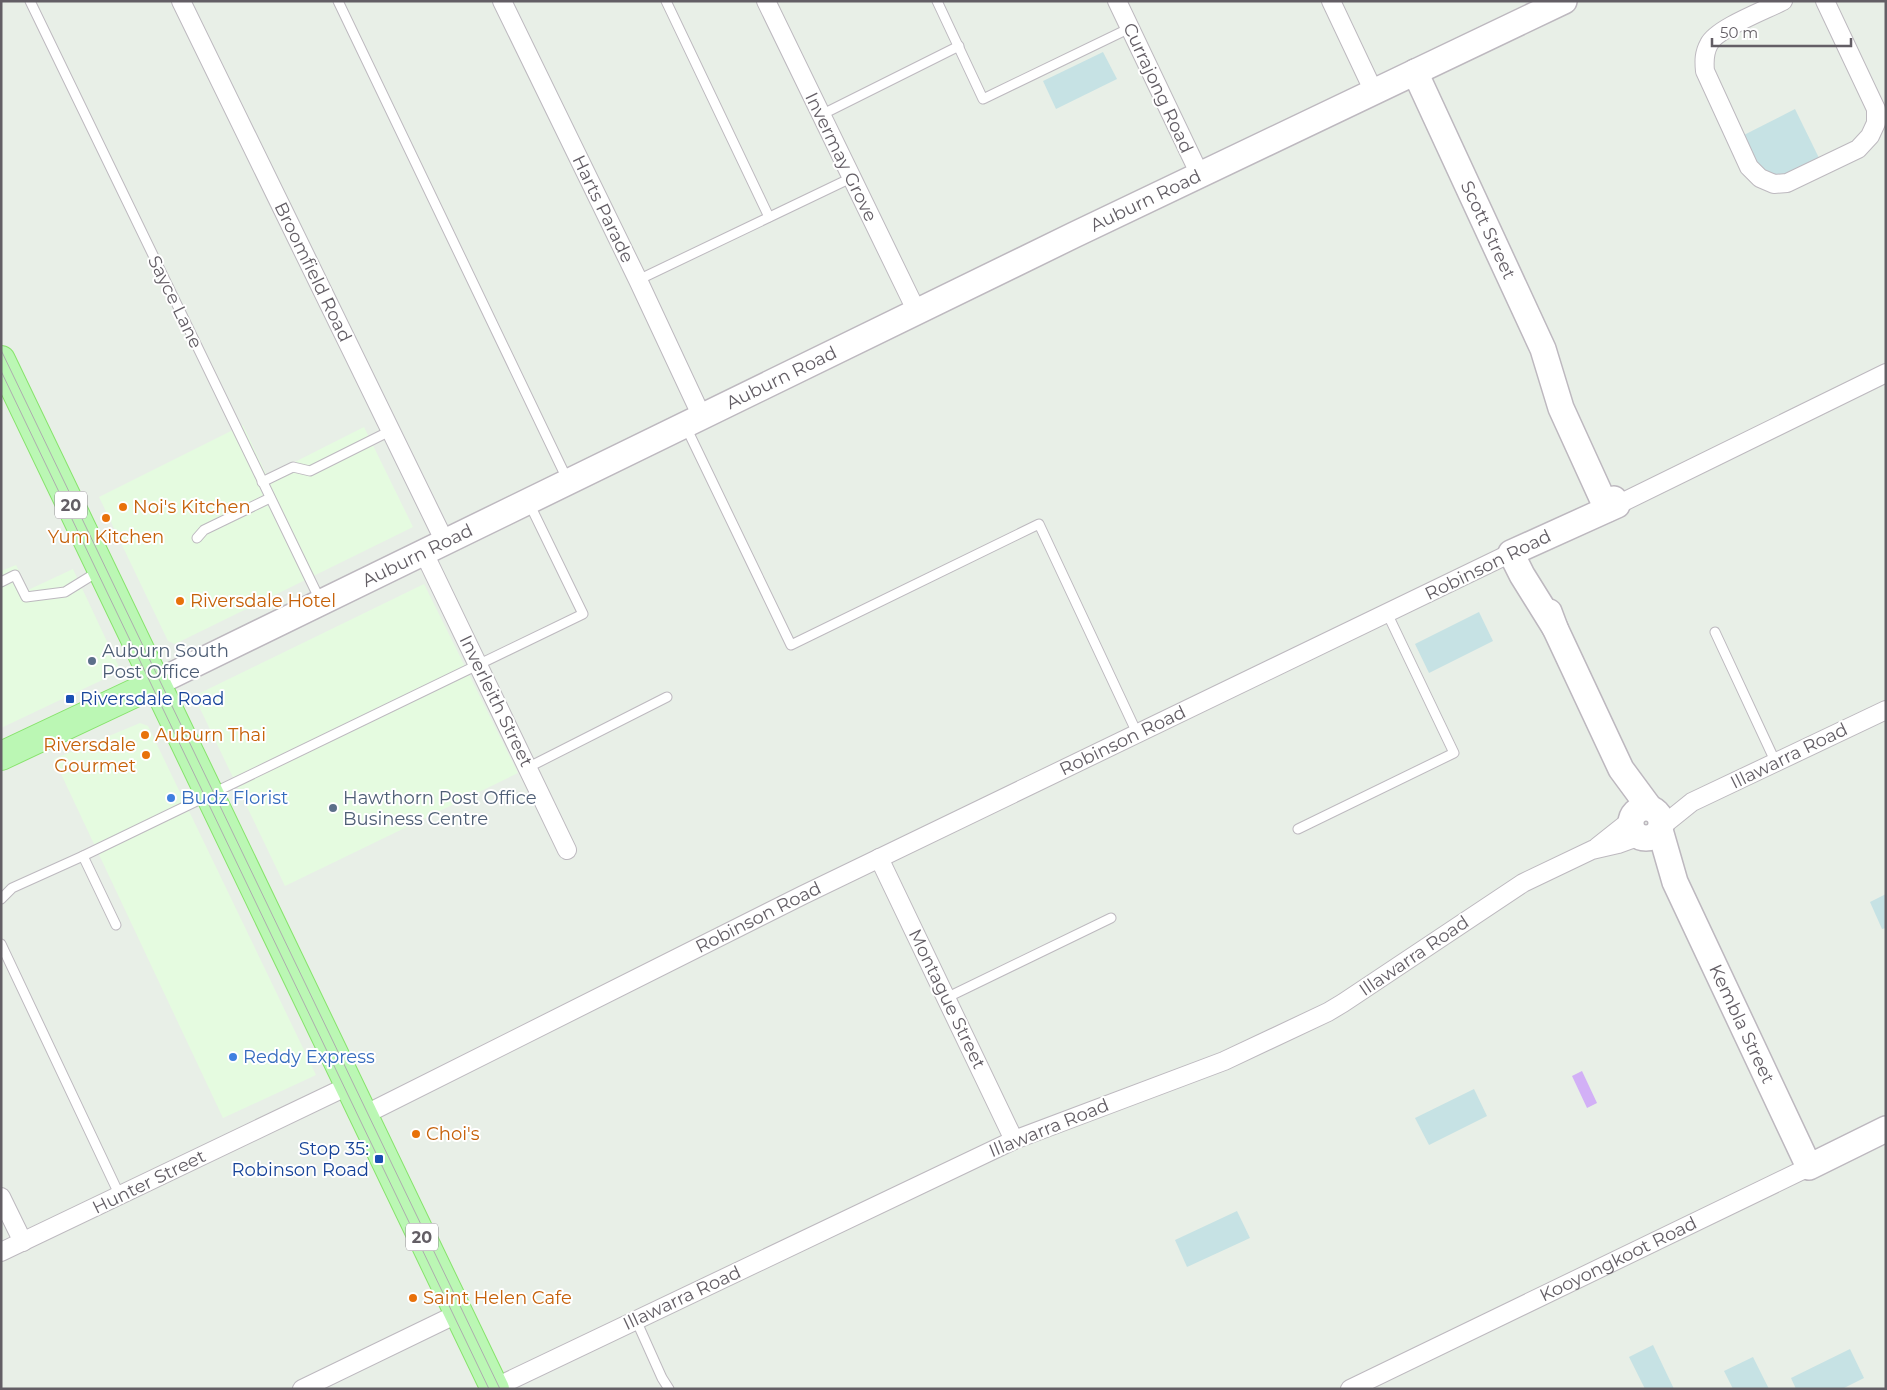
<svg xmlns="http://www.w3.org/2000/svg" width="1887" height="1390" font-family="Montserrat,sans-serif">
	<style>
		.commercial { fill: #e5fbe0 }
		.green { fill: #c6e2e4 }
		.water { fill: #d2b0f6 }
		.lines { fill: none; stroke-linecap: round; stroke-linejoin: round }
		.lane-casing { stroke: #bdb9bf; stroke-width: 11 }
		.street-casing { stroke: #bdb9bf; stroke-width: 20 }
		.secondary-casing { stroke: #bdb8bf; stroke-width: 28 }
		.primary-casing { stroke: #87e36c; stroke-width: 30 }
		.lane { stroke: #fff; stroke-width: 9 }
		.street { stroke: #fff; stroke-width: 18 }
		.secondary { stroke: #fff; stroke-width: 25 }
		.primary { stroke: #bbf7b4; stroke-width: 28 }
		.tram { stroke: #adacae; stroke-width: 1 }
		.food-dot { fill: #e8710a; stroke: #fff; stroke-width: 2 }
		.service-dot { fill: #5c6f8a; stroke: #fff; stroke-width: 2 }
		.transit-dot { fill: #1a4fb4; stroke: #fff; stroke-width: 2 }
		.shop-dot { fill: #3f7fe0; stroke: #fff; stroke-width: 2 }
		.labels { text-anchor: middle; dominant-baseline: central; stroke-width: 4; stroke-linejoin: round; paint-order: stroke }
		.shield { fill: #fff; stroke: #928e93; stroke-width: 1 }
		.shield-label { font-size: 16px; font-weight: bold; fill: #635e65 }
		.street-label { font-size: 18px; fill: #635e65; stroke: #fff }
		.food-label { font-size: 18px; fill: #c56008; stroke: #fff; text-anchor: start }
		.service-label { font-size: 18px; fill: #4e5e75; stroke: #fff; text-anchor: start }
		.transit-label { font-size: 18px; fill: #164399; stroke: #fff; text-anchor: start }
		.shop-label { font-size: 18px; fill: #366cbe; stroke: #fff; text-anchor: start }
	</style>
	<rect width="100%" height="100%" fill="#e8efe7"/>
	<g class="commercial">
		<path d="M243,425L267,476L364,427L413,527L175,644L168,641L99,497Z"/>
		<path d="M16,565L28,590L73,569L119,667L117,673L1,728V571Z"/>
		<path d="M424,584L518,773L285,886L194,696Z"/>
		<path d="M140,723L148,726L316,1075L223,1118L54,759Z"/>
	</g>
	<g class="green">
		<path d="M1103,52L1117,79L1056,109L1043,81Z"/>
		<path d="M1795,109L1820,160L1779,179L1757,168L1740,137Z"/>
		<path d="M1479,612L1493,641L1429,673L1415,644Z"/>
		<path d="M1886,894V928L1882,929L1870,902Z"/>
		<path d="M1474,1089L1487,1116L1429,1145L1415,1118Z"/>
		<path d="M1237,1211L1250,1238L1187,1267L1175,1240Z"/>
		<path d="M1653,1345L1674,1389H1645L1629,1357Z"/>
		<path d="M1850,1349L1864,1378L1842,1389H1796L1791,1378Z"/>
		<path d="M1753,1357L1769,1389H1733L1724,1371Z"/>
	</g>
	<path class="water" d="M1582,1071L1597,1103L1587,1108L1572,1076Z"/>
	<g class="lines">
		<defs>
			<g id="lane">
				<path d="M30,1L320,600"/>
				<path d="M338,1L568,481"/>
				<path d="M666,1L769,217"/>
				<path d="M937,1L983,99L1130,28"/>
				<path d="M821,115L959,46"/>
				<path d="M638,280L851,178"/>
				<path d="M685,425L791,645L1039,524L1137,733"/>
				<path d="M262,482L293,467L310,471L390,431"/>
				<path d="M197,538L204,530L270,498"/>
				<path d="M1,582L15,575L26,597L65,592L99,571"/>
				<path d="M1715,632L1776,763"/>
				<path d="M527,768L667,697"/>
				<path d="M1298,829L1454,753L1387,613"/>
				<path d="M83,856L116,925"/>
				<path d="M1,899L12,888L83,856L583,614L529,503"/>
				<path d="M1,944L120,1196"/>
				<path d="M946,998L1111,918"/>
				<path d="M636,1320L662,1378L669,1389"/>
			</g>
			<g id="street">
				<path d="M181,1L445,542"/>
				<path d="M502,1L638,280L702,417"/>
				<path d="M766,1L917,312"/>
				<path d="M1117,1L1200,175"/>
				<path d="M1331,1L1374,92"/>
				<path d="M1783,1C1766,10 1717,28 1709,44C1704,53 1704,61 1705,71L1749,167L1760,178L1774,184L1787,183L1858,149L1870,136L1876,123V109L1825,1"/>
				<path d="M1617,505L1886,373"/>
				<path d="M424,553L567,850"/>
				<path d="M1661,827L1692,802L1886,710"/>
				<path d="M1597,847L1631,820"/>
				<path d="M879,858L1014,1140"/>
				<path id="s1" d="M364,1115L803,895L1511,553"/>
				<path d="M1,1197L23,1242"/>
				<path d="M1,1252L350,1085"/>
				<path d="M494,1388L1014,1140L1224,1061L1328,1012L1343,1003L1523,883L1592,850L1618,844L1640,836"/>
				<path d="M302,1389L459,1313"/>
				<path id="s2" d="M1350,1389L1809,1167"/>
			</g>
			<g id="secondary">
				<path id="s3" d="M1415,72L1543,349L1561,408L1607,509"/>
				<path d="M1549,612L1555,628L1621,769L1649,807"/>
				<path d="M1555,628L1522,575L1511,553L1617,505L1614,499"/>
				<path id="s4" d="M156,683L1074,235L1564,1"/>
				<circle cx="1646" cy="823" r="15"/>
				<path id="s5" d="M1660,830L1675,882L1809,1167L1886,1129"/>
			</g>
			<g id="primary">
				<path d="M1,360L495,1389"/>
				<path d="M1,756L156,683"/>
			</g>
		</defs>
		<use href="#lane" class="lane-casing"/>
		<use href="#street" class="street-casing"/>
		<use href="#secondary" class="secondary-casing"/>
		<use href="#primary" class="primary-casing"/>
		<use href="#lane" class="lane"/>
		<use href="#street" class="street"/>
		<use href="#secondary" class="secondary"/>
		<use href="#primary" class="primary"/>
		<g class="tram">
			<path d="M1,350L500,1389"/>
			<path d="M1,371L489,1389"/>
		</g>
	</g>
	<g class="food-dot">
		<circle cx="123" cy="507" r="5"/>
		<circle cx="106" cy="518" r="5"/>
		<circle cx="180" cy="601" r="5"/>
		<circle cx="145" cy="735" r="5"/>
		<circle cx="146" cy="755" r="5"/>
		<circle cx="416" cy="1134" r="5"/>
		<circle cx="413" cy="1298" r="5"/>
	</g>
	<g class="service-dot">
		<circle cx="92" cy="661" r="5"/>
		<circle cx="333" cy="808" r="5"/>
	</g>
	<g class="transit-dot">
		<rect x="65" y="694" width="10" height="10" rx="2.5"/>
		<rect x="374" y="1154" width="10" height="10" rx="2.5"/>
	</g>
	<g class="shop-dot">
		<circle cx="171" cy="798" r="5"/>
		<circle cx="233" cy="1057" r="5"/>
	</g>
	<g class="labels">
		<g class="shield">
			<rect x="55" y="491.5" width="32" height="27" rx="4"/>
			<rect x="406" y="1223.5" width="32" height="27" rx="4"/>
		</g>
		<g class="shield-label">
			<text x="71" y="505">20</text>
			<text x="422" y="1237">20</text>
		</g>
		<g class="street-label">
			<text transform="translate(1158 88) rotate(65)">Currajong Road</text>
			<text transform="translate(841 157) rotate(64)">Invermay Grove</text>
			<text stroke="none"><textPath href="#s4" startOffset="1101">Auburn Road</textPath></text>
			<text transform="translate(603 209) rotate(64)">Harts Parade</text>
			<text stroke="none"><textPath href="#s3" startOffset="174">Scott Street</textPath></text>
			<text transform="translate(313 272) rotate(64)">Broomfield Road</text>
			<text transform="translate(175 302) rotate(64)">Sayce Lane</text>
			<text stroke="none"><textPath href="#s4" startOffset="696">Auburn Road</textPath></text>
			<text stroke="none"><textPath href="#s4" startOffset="291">Auburn Road</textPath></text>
			<text transform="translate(1488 565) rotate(-26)">Robinson Road</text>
			<text transform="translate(496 701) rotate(64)">Inverleith Street</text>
			<text stroke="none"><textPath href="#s1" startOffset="846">Robinson Road</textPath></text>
			<text transform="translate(1789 756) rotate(-26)">Illawarra Road</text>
			<text stroke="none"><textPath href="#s1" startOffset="441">Robinson Road</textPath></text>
			<text transform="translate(1414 956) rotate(-34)">Illawarra Road</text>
			<text transform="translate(947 999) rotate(64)">Montague Street</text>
			<text stroke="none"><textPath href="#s5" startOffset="211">Kembla Street</textPath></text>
			<text transform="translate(1049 1128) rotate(-22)">Illawarra Road</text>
			<text transform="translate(149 1182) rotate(-26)">Hunter Street</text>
			<text stroke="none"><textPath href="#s2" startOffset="298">Kooyongkoot Road</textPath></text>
			<text transform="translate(682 1298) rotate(-25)">Illawarra Road</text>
		</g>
		<g class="food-label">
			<text x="133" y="507">Noi's Kitchen</text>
			<text x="106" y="537" text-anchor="middle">Yum Kitchen</text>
			<text x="190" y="601">Riversdale Hotel</text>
			<text x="155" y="735">Auburn Thai</text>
			<text x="136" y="745" text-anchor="end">Riversdale<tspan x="136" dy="21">Gourmet</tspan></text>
			<text x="426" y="1134">Choi's</text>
			<text x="423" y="1298">Saint Helen Cafe</text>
		</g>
		<g class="service-label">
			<text x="102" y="651">Auburn South<tspan x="102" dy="21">Post Office</tspan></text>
			<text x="343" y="798">Hawthorn Post Office<tspan x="343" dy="21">Business Centre</tspan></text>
		</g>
		<g class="transit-label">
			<text x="80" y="699">Riversdale Road</text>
			<text x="369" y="1149" text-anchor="end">Stop 35:<tspan x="369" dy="21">Robinson Road</tspan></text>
		</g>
		<g class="shop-label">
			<text x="181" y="798">Budz Florist</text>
			<text x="243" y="1057">Reddy Express</text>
		</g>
	</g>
	<rect width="1887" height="1390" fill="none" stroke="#635e65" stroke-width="5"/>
	<path d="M1712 38v8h139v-8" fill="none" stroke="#635e65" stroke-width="2.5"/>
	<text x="1720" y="38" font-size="15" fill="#635e65" stroke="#ffffff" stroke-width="4" paint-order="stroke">50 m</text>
</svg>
